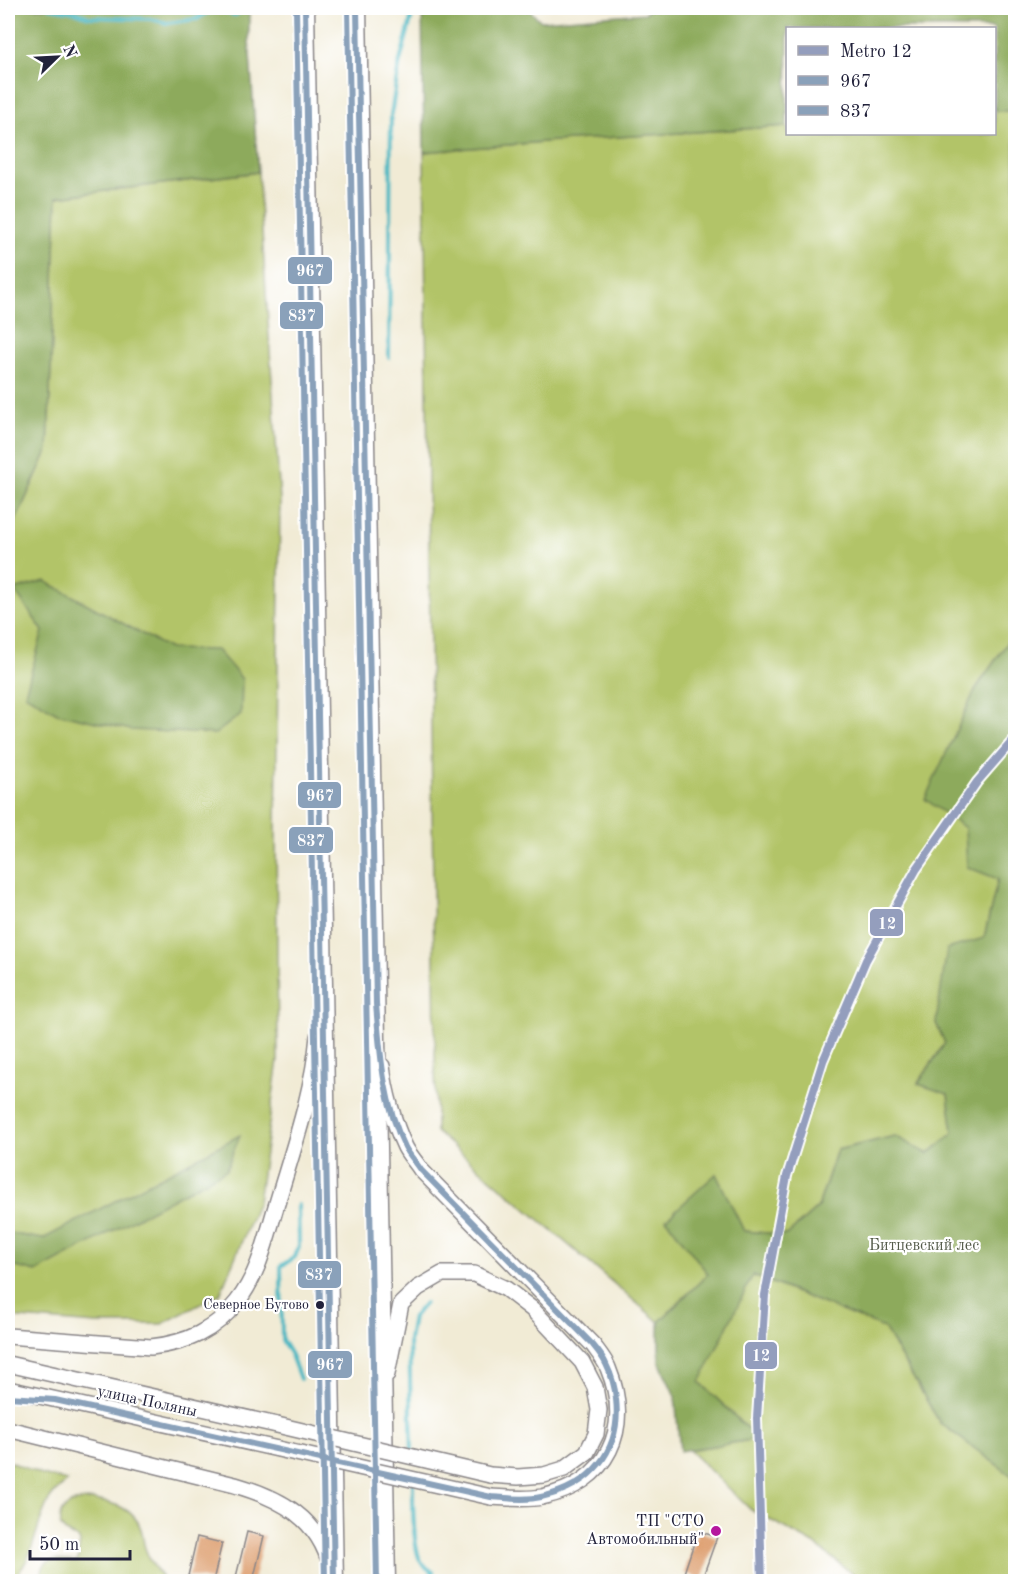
<svg xmlns="http://www.w3.org/2000/svg" width="1023" height="1589" font-family="'Old Standard TT',serif">
	<style>
		.green { fill: #b2c467; stroke: #6a7351; stroke-width: 1.5 }
		.forest { fill: #8daa5c; stroke: #58664c; stroke-width: 1.5 }
		.lines { fill: none; stroke-linecap: round; stroke-linejoin: round }
		.stream { stroke: #48b7c2; stroke-width: 4 }
		.building { fill: #dc9a67 }
		.secondary-casing { stroke: #8a8688; stroke-width: 18 }
		.trunk-casing { stroke: #8a8688; stroke-width: 21 }
		.secondary { stroke: #fff; stroke-width: 15 }
		.trunk { stroke: #fff; stroke-width: 18 }
		.secondary-bridge-casing { stroke: #8a8688; stroke-width: 18; stroke-linecap: butt }
		.secondary-bridge { stroke: #fff; stroke-width: 15 }
		.bus-1-casing { stroke: #fff; stroke-width: 10 }
		.bus-2-casing { stroke: #fff; stroke-width: 10 }
		.bus-1 { stroke: #8aa1ba; stroke-width: 6 }
		.bus-2 { stroke: #8aa1ba; stroke-width: 6 }
		.metro-1-casing { stroke: #fff; stroke-width: 12 }
		.metro-1 { stroke: #949ebd; stroke-width: 8 }
		.bus-dot { fill: #22223b; stroke: #fff; stroke-width: 2 }
		.poi-dot { fill: #b5179e; stroke: #fff; stroke-width: 2 }
		.labels { text-anchor: middle; dominant-baseline: central; stroke-width: 4.5; stroke-linejoin: round; paint-order: stroke }
		.bus-label { font-size: 14px; fill: #22223b; stroke: #fff; text-anchor: end }
		.park-label { font-size: 16px; fill: #545b4a; stroke: #fff }
		.street-label { font-size: 16px; fill: #22223b; stroke: #fff }
		.poi-label { font-size: 16px; fill: #22223b; stroke: #fff; text-anchor: end }
		.line-badge { stroke: #fff; stroke-width: 2 }
		.badge-label { font-size: 16px; text-anchor: middle; font-weight: bold; fill: #fff }
	</style>
	<rect width="100%" height="100%" fill="#fff"/>
	<filter id="ink" filterUnits="userSpaceOnUse"><feTurbulence type="fractalNoise" baseFrequency=".0167" numOctaves="2"/><feDisplacementMap in="SourceGraphic" scale="12" xChannelSelector="R" yChannelSelector="G"/><feConvolveMatrix kernelMatrix="1 2 1 2 8 2 1 2 1" color-interpolation-filters="sRGB"/></filter>
	<filter id="wash" filterUnits="userSpaceOnUse"><feTurbulence type="fractalNoise" baseFrequency=".008" numOctaves="4" result="noise"/><feDisplacementMap in="SourceGraphic" scale="24" xChannelSelector="R" yChannelSelector="G"/><feGaussianBlur stdDeviation="1.35" result="paint"/><feColorMatrix in="noise" values="0 0 0 0 0 0 0 0 0 0 0 0 0 0 0 0 0 1.4 0 .05"/><feComposite in="paint" operator="in"/></filter>
	<g filter="url(#wash)">
		<rect width="100%" height="100%" fill="#f1ebd5"/>
		<g class="green">
			<path d="M995,111H1015V631L975,690L965,828L998,879L984,938L936,1023L945,1043L918,1083L948,1094L953,1133L928,1154L895,1136L837,1150L818,1207L787,1235L744,1231L716,1175L708,1274L659,1322L436,1132L424,152L555,141L787,126L788,134H994Z"/>
			<path d="M258,172L280,500L276,830L278,1060L258,1202L220,1294L162,1324H96L8,1317V538L48,449L57,197Z"/>
			<path d="M752,1275L884,1328L940,1423L1015,1478V1581H862L814,1544L750,1509L689,1450L758,1439L700,1382Z"/>
			<path d="M8,1461L42,1475L67,1481C60,1488 52,1494 48,1502C34,1528 35,1564 8,1582Z"/>
			<path d="M94,1500C114,1503 134,1508 141,1529C143,1535 143,1542 145,1548C149,1560 157,1571 164,1581H42C39,1553 59,1561 77,1562L80,1542L78,1538C55,1531 53,1512 75,1502C81,1500 88,1500 94,1500Z"/>
		</g>
		<g class="forest">
			<path d="M8,8H249V40L258,172L57,197L48,449L8,538Z"/>
			<path d="M422,8H527L541,21L645,13L651,8H1015V111H995L994,28H788L787,126L555,141L424,152Z"/>
			<path d="M45,581L170,649L217,650L242,679L241,714L215,734L131,730L57,713L25,694L43,631L14,590Z"/>
			<path d="M1015,631V1478L940,1423L884,1328L753,1275L700,1382L758,1439L680,1451L675,1396L659,1361V1322L708,1274L666,1219L716,1174L744,1231L787,1235L818,1207L837,1150L895,1136L928,1154L953,1133L948,1094L918,1084L945,1043L936,1023L947,949L984,938L998,879L967,867L965,828L925,799L975,690Z"/>
			<path d="M240,1135L226,1170L36,1272L8,1265V1233L43,1239Z"/>
		</g>
		<g class="lines">
			<g class="stream">
				<path d="M50,8L75,12L89,17L151,19L167,23L197,19L206,13L216,11H223L235,15L248,8"/>
				<path d="M389,358L391,115L399,65L414,8"/>
				<path d="M298,1205L299,1246L295,1257L281,1266L282,1340L291,1355L300,1379"/>
				<path d="M412,1454L409,1340L413,1317L425,1303"/>
				<path d="M413,1482C413,1500 412,1551 422,1563C425,1567 430,1570 433,1572L435,1582"/>
			</g>
		</g>
		<g id="blocks">
			<g class="building">
				<path d="M698,1531L717,1537L702,1579L684,1573Z"/>
				<path d="M247,1532L264,1536L253,1581H235Z"/>
				<path d="M197,1537L222,1543L213,1581L188,1576Z"/>
			</g>
		</g>
	</g>
	<g filter="url(#ink)">
		<use href="#blocks" fill-opacity="0" stroke="#8a8688" stroke-width="1.5"/>
		<g class="lines">
			<defs>
				<g id="secondary">
					<path d="M382,1066C385,1091 394,1124 405,1147C409,1155 416,1162 421,1170L593,1345C598,1352 605,1360 608,1368C633,1429 608,1483 542,1497C525,1500 508,1498 491,1497"/>
					<path d="M8,1336L151,1347C187,1343 214,1331 237,1302C260,1273 267,1235 278,1200C294,1146 313,1092 318,1036"/>
					<path d="M8,1364L277,1425"/>
					<path d="M387,1374L401,1304L418,1288L442,1274H474L506,1289L532,1309L582,1362L595,1387L599,1410L596,1434L587,1452L564,1469L544,1475L518,1477L490,1475"/>
					<path d="M8,1389L278,1449"/>
					<path d="M8,1429L235,1485C280,1498 319,1518 331,1568"/>
				</g>
				<g id="trunk">
					<path d="M305,8L334,1582"/>
					<path d="M357,8L386,1582"/>
				</g>
			</defs>
			<use href="#secondary" class="secondary-casing"/>
			<use href="#trunk" class="trunk-casing"/>
			<use href="#secondary" class="secondary"/>
			<use href="#trunk" class="trunk"/>
			<defs>
				<g id="secondary-bridge">
					<path d="M277,1425L490,1475"/>
					<path d="M278,1449L491,1497"/>
				</g>
			</defs>
			<use href="#secondary-bridge" class="secondary-bridge-casing"/>
			<use href="#secondary-bridge" class="secondary-bridge"/>
			<defs>
				<g id="bus-1">
					<path d="M305,8L334,1582"/>
					<path d="M8,1397L55,1400L491,1497C507,1498 525,1501 541,1497C591,1486 622,1451 616,1399C615,1387 611,1374 606,1364C603,1357 598,1351 593,1345L421,1170C416,1162 409,1155 405,1147C383,1103 380,1052 376,1004L357,8"/>
				</g>
				<g id="bus-2">
					<path d="M296,8L325,1582"/>
					<path d="M348,8L377,1582"/>
				</g>
			</defs>
			<use href="#bus-1" class="bus-1-casing"/>
			<use href="#bus-2" class="bus-2-casing"/>
			<use href="#bus-1" class="bus-1"/>
			<use href="#bus-2" class="bus-2"/>
			<defs>
				<path id="metro-1" d="M762,1582L757,1418L765,1295L787,1176L823,1061L866,960L916,870L977,782L1016,737"/>
			</defs>
			<use href="#metro-1" class="metro-1-casing"/>
			<use href="#metro-1" class="metro-1"/>
		</g>
	</g>
	<circle class="bus-dot" cx="320" cy="1305" r="5"/>
	<circle class="poi-dot" cx="716" cy="1531" r="6"/>
	<g class="labels">
		<g class="bus-label">
			<text x="309" y="1305">Северное Бутово</text>
		</g>
		<g class="park-label">
			<text x="924" y="1246">Битцевский лес</text>
		</g>
		<g class="street-label">
			<text transform="translate(147 1402) rotate(12)">улица Поляны</text>
		</g>
		<g class="poi-label">
			<text x="704" y="1522">ТП "СТО<tspan x="704" dy="18">Автомобильный"</tspan></text>
		</g>
	</g>
	<g class="line-badge">
		<rect x="287" y="256" width="46" height="29" rx="6" fill="#8aa1ba"/>
		<rect x="279" y="301" width="45" height="29" rx="6" fill="#8aa1ba"/>
		<rect x="297" y="781" width="45" height="28" rx="6" fill="#8aa1ba"/>
		<rect x="288" y="826" width="46" height="28" rx="6" fill="#8aa1ba"/>
		<rect x="869" y="908" width="35" height="29" rx="6" fill="#949ebd"/>
		<rect x="297" y="1260" width="45" height="29" rx="6" fill="#8aa1ba"/>
		<rect x="744" y="1341" width="34" height="29" rx="6" fill="#949ebd"/>
		<rect x="307" y="1350" width="46" height="29" rx="6" fill="#8aa1ba"/>
	</g>
	<g class="badge-label">
		<text x="310" y="276">967</text>
		<text x="302" y="321">837</text>
		<text x="320" y="801">967</text>
		<text x="311" y="846">837</text>
		<text x="887" y="929">12</text>
		<text x="319" y="1280">837</text>
		<text x="761" y="1361">12</text>
		<text x="330" y="1370">967</text>
	</g>
	<rect width="1023" height="1589" fill="none" stroke="#fff" stroke-width="30"/>
	<rect x="786" y="27" width="210" height="108" fill="#ffffff" stroke="#a7a7b1" stroke-width="1.5"/>
	<rect x="798" y="46" width="30" height="9" fill="#949ebd" stroke="#a7a7b1" stroke-width="1.5"/>
	<text x="840" y="57" font-size="18" fill="#22223b">Metro 12</text>
	<rect x="798" y="76" width="30" height="9" fill="#8aa1ba" stroke="#a7a7b1" stroke-width="1.5"/>
	<text x="840" y="87" font-size="18" fill="#22223b">967</text>
	<rect x="798" y="106" width="30" height="9" fill="#8aa1ba" stroke="#a7a7b1" stroke-width="1.5"/>
	<text x="840" y="117" font-size="18" fill="#22223b">837</text>
	<g transform="translate(57 57) rotate(66)" stroke="#ffffff" stroke-width="4.5" paint-order="stroke">
	<path d="M0-4.5L10 22L0 15L-10 22Z" fill="#22223b"/>
	<text y="-9" font-size="16" font-weight="bold" text-anchor="middle" fill="#22223b">N</text>
	</g>
	<path d="M30 1550v9h100v-9" fill="none" stroke="#22223b" stroke-width="3"/>
	<text x="39" y="1550" font-size="18" fill="#22223b" stroke="#ffffff" stroke-width="4.5" paint-order="stroke">50 m</text>
</svg>
